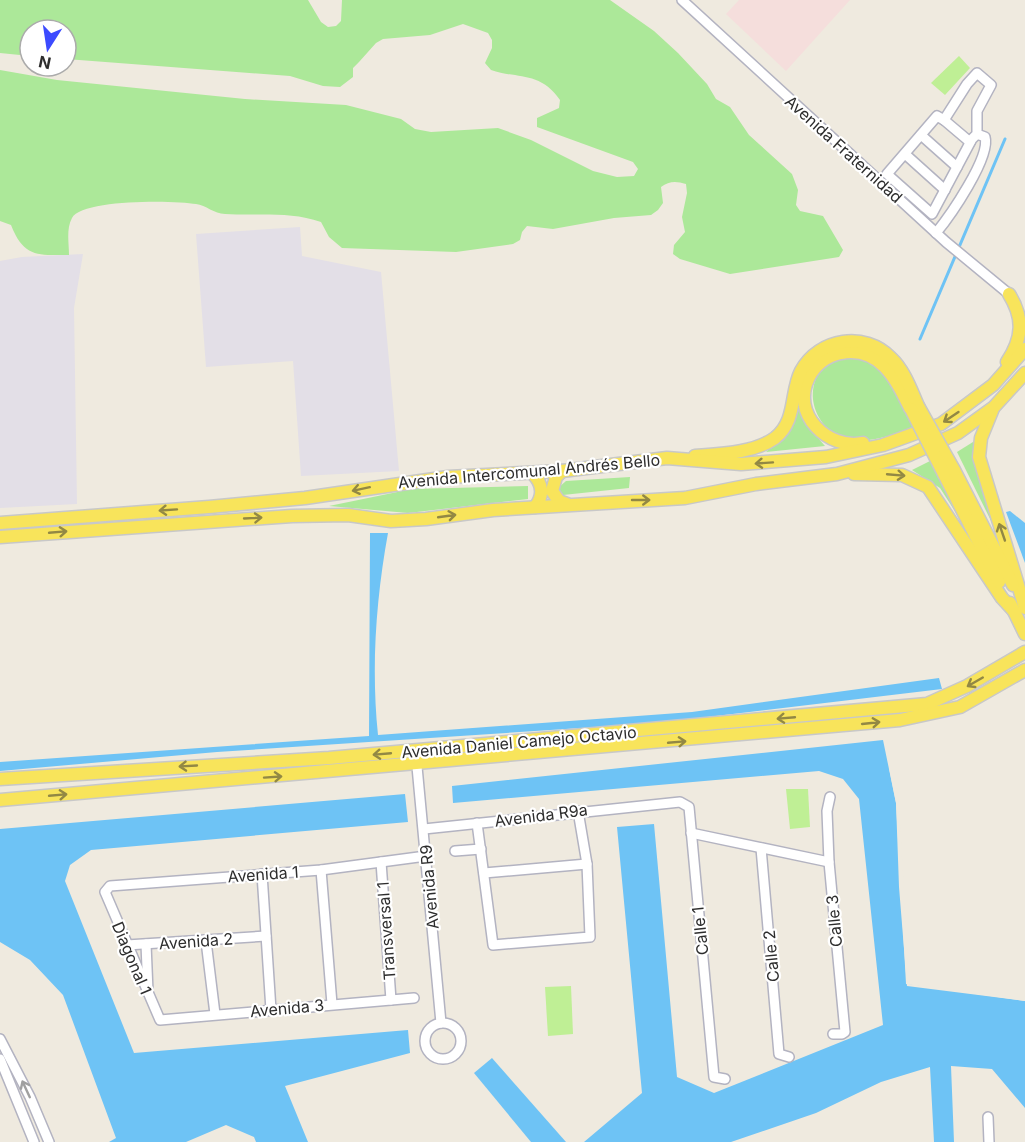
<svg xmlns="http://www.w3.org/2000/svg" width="1025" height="1142" font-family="Inter,sans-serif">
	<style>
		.industrial { fill: #e3dfe7 }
		.medical { fill: #f5dedc }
		.green { fill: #ace899 }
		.pitch { fill: #bfef95 }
		.water { fill: #6ec3f5 }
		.pier { fill: #efeadf }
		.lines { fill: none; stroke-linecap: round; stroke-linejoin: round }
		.stream { stroke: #6ec3f5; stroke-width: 3 }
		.minor-casing { stroke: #b3b3c1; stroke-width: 12 }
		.major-casing { stroke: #c8c8c8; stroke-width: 15 }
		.minor { stroke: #fff; stroke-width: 9 }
		.major { stroke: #f8e45b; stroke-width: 12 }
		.major-bridge-casing { stroke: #c8c8c8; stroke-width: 15; stroke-linecap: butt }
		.major-bridge { stroke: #f8e45b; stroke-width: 12 }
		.oneway { stroke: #928844 }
		.oneway2 { stroke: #a0a0a0 }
		.labels { text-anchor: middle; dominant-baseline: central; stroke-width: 4.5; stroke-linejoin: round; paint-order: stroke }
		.street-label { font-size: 16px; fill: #2d2d2d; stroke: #fff }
	</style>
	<rect width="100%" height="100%" fill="#efeadf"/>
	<g class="industrial">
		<path d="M300,227L302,256L381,272L399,471L301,476L293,361L206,367L196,234Z"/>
		<path d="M83,254L74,308L77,504L0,508V261L22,257Z"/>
	</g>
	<path class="medical" d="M739,0H850L786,71L726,14Z"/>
	<g class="green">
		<path d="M0,0H308L321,22L328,27L336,26L341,21L342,0H610L654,31L678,53L707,84L716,99L730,107L749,135L792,174L798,190L796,205L800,211L823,216L843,250L839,257L730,274L680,259L673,254L674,245L685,232L682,217L687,193L686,184C676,181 669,181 661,187L663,203L658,210L651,215L614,218L553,229L527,226L522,232L520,240L513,244L456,252L342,248L329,237L321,222C289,211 259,216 225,214C214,214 206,205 196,204C175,200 81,199 72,218C66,229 69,243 69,255C38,255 24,258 11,225L0,221V70L57,80L245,99L346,105L401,119L415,129L431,132L498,128L531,140L593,171L617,177L634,176L638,169L633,162L537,127V118L559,108L560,100C540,71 517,79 491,70L485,63L492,48V40L488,33L463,24L430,35L383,39L376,43L359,62L353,68V77L340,87L323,86L290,76L66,59V30H30V56L0,53Z"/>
		<path d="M851,355L881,365L916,428C897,433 872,443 852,440C816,434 800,391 825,365C830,359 844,357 851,355Z"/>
		<path d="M800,407L810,429L825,446L766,452L790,431Z"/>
		<path d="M973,442L998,535L957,452Z"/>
		<path d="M932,460L971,536L940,488L912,470Z"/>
		<path d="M630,477L629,488L563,495L558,488L566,481Z"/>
		<path d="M528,486V499L408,513L329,506L412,489Z"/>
	</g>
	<g class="pitch">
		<path d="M959,56L970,68L945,95L931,83Z"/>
		<path d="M786,789H808L810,827L790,829Z"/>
		<path d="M571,986L573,1034L548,1036L545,987Z"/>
	</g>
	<g class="water">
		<path d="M1010,511L1025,523V563L1006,512Z"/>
		<path d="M370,533H388C376,599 371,668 378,735L692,712L939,678L942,689L657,723L217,752L0,771V762L369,736Z"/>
		<path d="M883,740L896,803L906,984L1025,1001V1108L992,1069L951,1066L954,1142H934L930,1067L881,1082L816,1113L731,1142H584L642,1093L617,827L654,824L677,1077L714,1093L883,1025L859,799L843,779L819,771L453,803L452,786Z"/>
		<path d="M405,794L408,822L91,850L70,865L65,881L134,1053L408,1030L410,1053L285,1086L308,1142H256L254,1137L226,1125L186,1142H109L116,1138L63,995L30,960L0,942V829Z"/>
		<path d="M492,1058L566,1142H531L474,1073Z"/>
	</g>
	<path class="pier" d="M892,767L899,803L909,984L1025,998V1001L907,986L899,887L896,803L889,768Z"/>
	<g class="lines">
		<path class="stream" d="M920,339L1005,139"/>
		<defs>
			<g id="minor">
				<path d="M682,0L946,242L1009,294"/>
				<path d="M944,120L970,142"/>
				<path d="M921,135L957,167"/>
				<path d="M905,154L945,190"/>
				<path d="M936,233C950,216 991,157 985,137L977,134L972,139L932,214L887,174L937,116L944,120L967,84L977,73L991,85L977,111V134"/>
				<path d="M416,756L441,1023"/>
				<path d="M830,797L827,811L829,862L845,1032L842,1034H833"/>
				<path d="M477,823L493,945L590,937L587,864L578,811"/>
				<path d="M424,829L680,802L689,807L714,1077L725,1079"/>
				<path d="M691,833L829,862"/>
				<path d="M761,848L779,1054L789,1057"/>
				<path d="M455,851L481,849"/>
				<path d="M381,862L391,1000"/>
				<path d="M321,870L332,1004"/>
				<path d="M484,873L587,864"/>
				<path d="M262,874L271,1010"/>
				<path d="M206,941L215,1014"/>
				<path d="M146,944L148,992"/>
				<path d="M127,945L266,936"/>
				<path d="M414,998L160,1020L105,892L110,886L321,870L426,856"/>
				<circle cx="443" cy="1041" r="18"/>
				<path d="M0,1039L30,1097L49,1142"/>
				<path d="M0,1059L34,1142"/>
				<path d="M988,1117L989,1142"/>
			</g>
			<g id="major">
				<path d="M1007,362C1023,338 1024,318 1009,294"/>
				<path d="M992,411L981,438L979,457L1025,608"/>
				<path d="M863,443C828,450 790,414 809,377C816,364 827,356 841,353C880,346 896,379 910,408"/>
				<path d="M695,456C721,454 754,453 775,438C797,421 790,392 801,371C819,338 865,331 891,358C904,370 911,390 918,406"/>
				<path d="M954,470L1013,585"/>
				<path d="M562,471L556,477L552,491L559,501L567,504"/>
				<path d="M533,474C543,484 544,496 535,507"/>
				<path d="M854,474L902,475L928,487L1002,598L1013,610"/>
				<path d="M944,474L999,582"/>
				<path d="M0,523L209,507L305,498L448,477L562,471L667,458L741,464L826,457L883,445L941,424L993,385L1025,349"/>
				<path d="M0,537L292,516L348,515L391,521L426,519L493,510L685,498L756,484L837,474L909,455L958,433L994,407L1025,373"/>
				<path d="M1010,603L1025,634"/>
				<path d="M0,779L329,758L927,704L967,686L1025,652"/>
				<path d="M0,800L900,720L960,707L1025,670"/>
			</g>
		</defs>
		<use href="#minor" class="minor-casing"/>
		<use href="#major" class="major-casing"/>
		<use href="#minor" class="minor"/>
		<use href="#major" class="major"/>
		<defs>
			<g id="major-bridge">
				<path d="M918,406L954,470"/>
				<path d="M911,409L944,474"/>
			</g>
		</defs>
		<use href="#major-bridge" class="major-bridge-casing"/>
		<use href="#major-bridge" class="major-bridge"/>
	</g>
	<defs><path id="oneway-shaft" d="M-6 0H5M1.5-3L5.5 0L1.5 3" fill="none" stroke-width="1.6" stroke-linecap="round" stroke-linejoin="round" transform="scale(1.5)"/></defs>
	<g class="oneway">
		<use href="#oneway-shaft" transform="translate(951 417) rotate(146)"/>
		<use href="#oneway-shaft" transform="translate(764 463) rotate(176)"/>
		<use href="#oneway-shaft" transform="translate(896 475) rotate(5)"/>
		<use href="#oneway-shaft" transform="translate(361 489) rotate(168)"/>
		<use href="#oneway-shaft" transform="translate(641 500)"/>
		<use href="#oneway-shaft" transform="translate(168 510) rotate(176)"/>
		<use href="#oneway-shaft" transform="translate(447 516) rotate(-8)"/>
		<use href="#oneway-shaft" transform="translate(253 518) rotate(-3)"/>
		<use href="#oneway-shaft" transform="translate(58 532) rotate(-5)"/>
		<use href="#oneway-shaft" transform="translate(1002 532) rotate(-109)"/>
		<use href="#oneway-shaft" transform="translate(975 682) rotate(150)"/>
		<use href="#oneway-shaft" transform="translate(786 718) rotate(175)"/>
		<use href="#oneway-shaft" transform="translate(871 723) rotate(-6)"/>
		<use href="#oneway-shaft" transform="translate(677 742) rotate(-5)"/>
		<use href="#oneway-shaft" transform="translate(382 754) rotate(175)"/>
		<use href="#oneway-shaft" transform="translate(188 766) rotate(177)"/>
		<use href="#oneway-shaft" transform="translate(273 777) rotate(-4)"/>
		<use href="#oneway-shaft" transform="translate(58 795) rotate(-5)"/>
	</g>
	<use class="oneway2" href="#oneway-shaft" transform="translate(26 1089) rotate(-115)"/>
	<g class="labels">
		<g class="street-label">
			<text transform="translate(844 149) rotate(42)">Avenida Fraternidad</text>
			<text transform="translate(529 471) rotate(-5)">Avenida Intercomunal Andrés Bello</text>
			<text transform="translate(519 742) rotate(-5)">Avenida Daniel Camejo Octavio</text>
			<text transform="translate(541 815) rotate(-7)">Avenida R9a</text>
			<text transform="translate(263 874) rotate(-4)">Avenida 1</text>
			<text transform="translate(429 887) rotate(-95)">Avenida R9</text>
			<text transform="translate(834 921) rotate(-95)">Calle 3</text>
			<text transform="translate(386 931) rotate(-94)">Transversal 1</text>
			<text transform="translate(700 931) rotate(-96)">Calle 1</text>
			<text transform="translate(196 941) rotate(-4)">Avenida 2</text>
			<text transform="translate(771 956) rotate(-95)">Calle 2</text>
			<text transform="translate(132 958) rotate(67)">Diagonal 1</text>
			<text transform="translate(287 1008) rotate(-5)">Avenida 3</text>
		</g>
	</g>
	<g transform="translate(48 48) rotate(192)"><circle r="28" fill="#ffffff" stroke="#ababab" stroke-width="1.5"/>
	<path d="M0-4.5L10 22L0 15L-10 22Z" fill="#3c4bff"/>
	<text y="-9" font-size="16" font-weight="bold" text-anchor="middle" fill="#2d2d2d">N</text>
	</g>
</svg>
